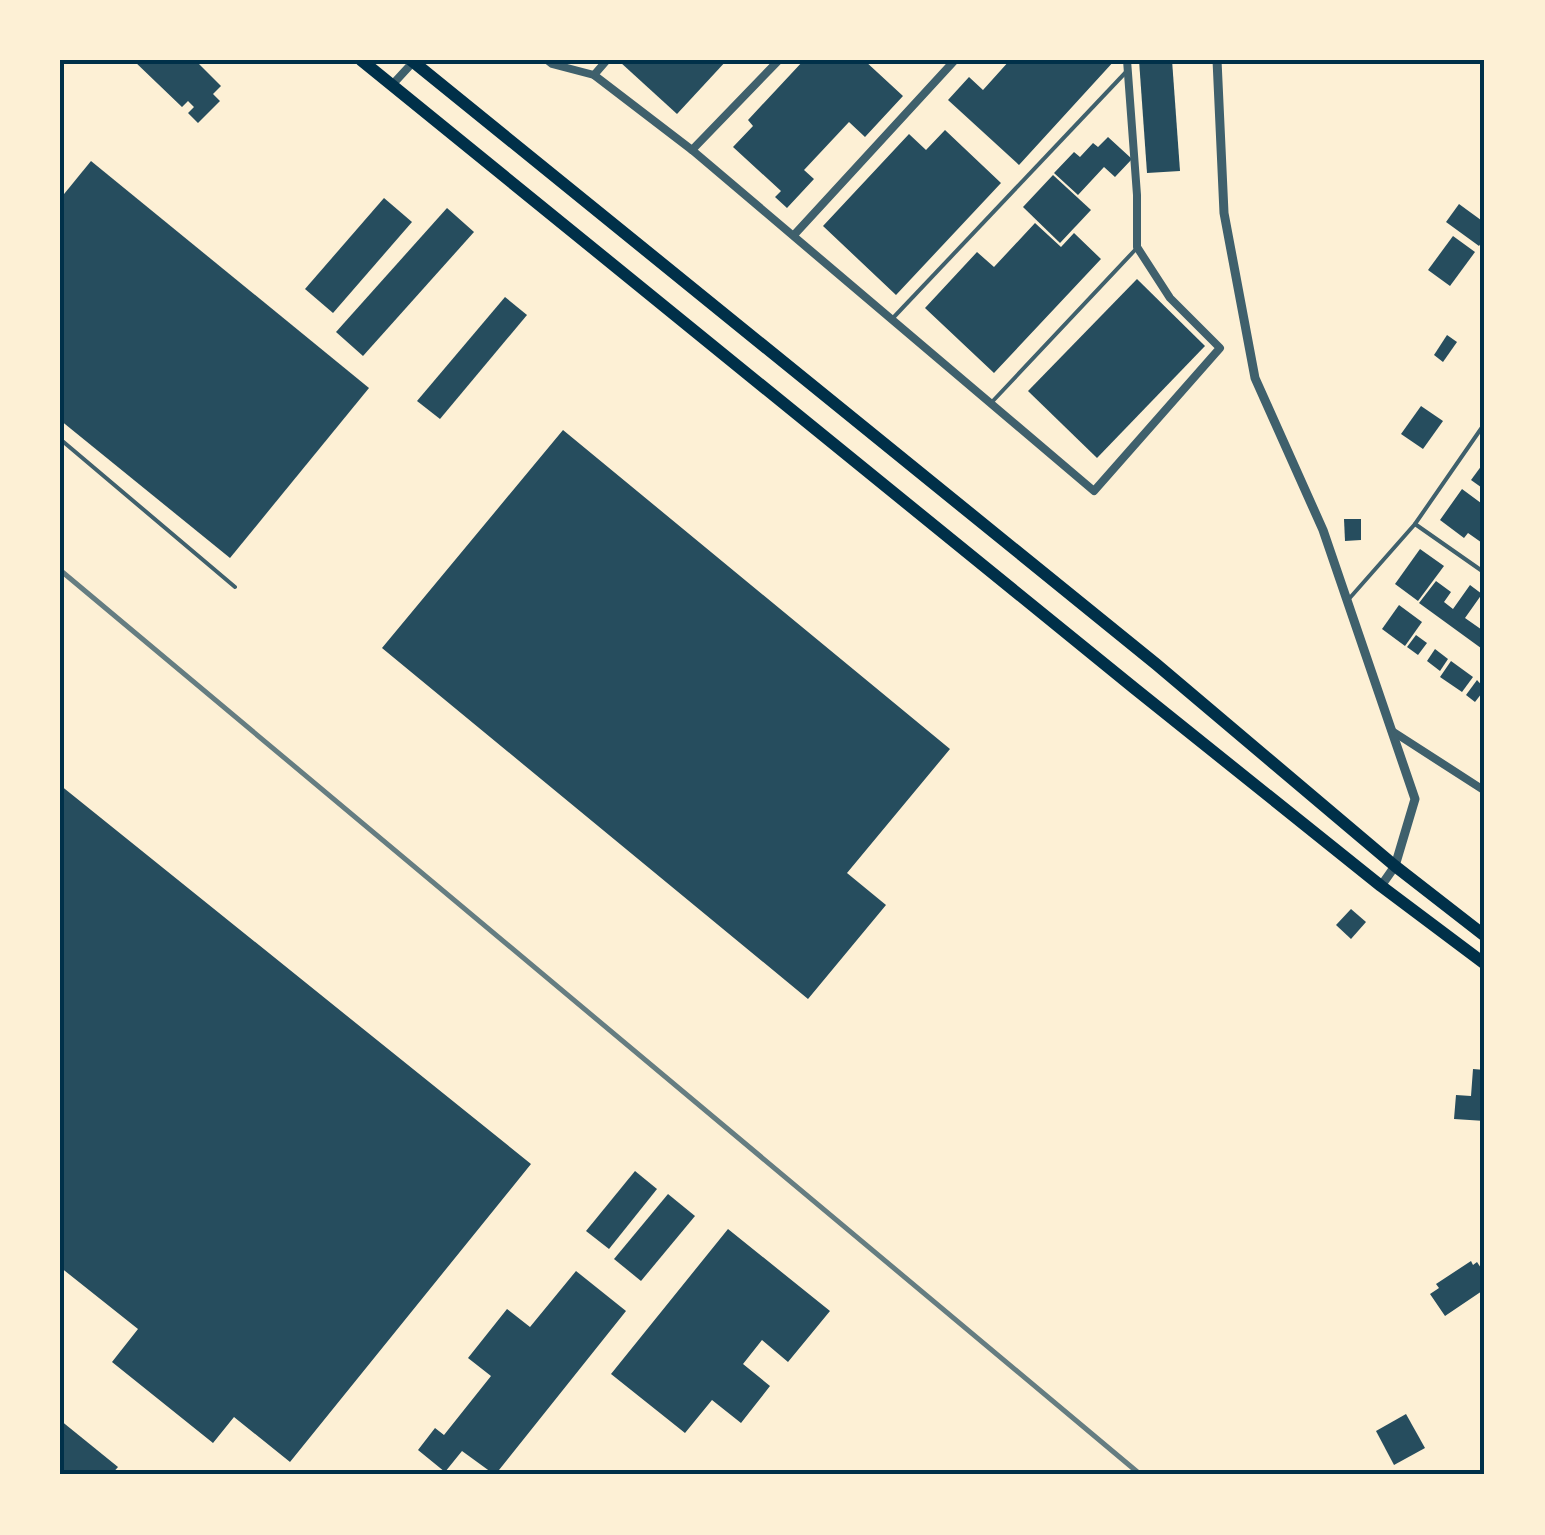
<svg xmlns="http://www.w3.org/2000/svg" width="1545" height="1535" font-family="Montserrat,sans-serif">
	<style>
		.building { fill: #264d5e }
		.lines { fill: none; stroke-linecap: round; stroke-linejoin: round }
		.service { stroke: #3f606c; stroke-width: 4 }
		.minor { stroke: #3f606c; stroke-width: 8 }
		.tertiary { stroke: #3f606c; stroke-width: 9 }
		.trunk { stroke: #003049; stroke-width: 12 }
		.rail { stroke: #657d81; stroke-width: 5 }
		.neatline { fill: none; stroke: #003049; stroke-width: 4 }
	</style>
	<rect width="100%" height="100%" fill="#fdf0d5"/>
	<g class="building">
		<path d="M133,60H195L221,86L213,94L220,101L198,123L188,113L194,107L188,101L182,107Z"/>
		<path d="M622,60H727L677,114L620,62Z"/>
		<path d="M804,60H864L903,96L865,137L849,122L804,170L814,179L787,208L775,197L781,191L733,147L753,126L748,120Z"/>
		<path d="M1010,60H1115L1019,165L948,100L969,77L983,90Z"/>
		<path d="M1139,60H1172L1180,171L1147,173Z"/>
		<path d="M945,130L1001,183L896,295L823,226L909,134L926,150Z"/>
		<path d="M1108,137L1132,159L1115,177L1104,167L1078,195L1054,173L1074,152L1080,157L1093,143L1098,147Z"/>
		<path d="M91,161L369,388L230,558L60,420V199Z"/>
		<path d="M1053,175L1091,210L1060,243L1023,207Z"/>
		<path d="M384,198L412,222L333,313L305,289Z"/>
		<path d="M1459,204L1485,223V237L1479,246L1446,222Z"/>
		<path d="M447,208L474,232L363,356L336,332Z"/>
		<path d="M1035,223L1061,247L1074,233L1101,259L994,373L925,308L977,252L994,267Z"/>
		<path d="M1453,236L1475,252L1450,286L1428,270Z"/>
		<path d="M1137,279L1205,346L1097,458L1028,391Z"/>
		<path d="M505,297L527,315L440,419L417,401Z"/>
		<path d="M1447,335L1457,342L1443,362L1434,355Z"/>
		<path d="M1421,406L1443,421L1423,449L1401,434Z"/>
		<path d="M563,430L950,749L847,873L886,905L808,999L382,648Z"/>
		<path d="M1485,461V490L1471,480Z"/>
		<path d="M1462,489L1485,506V545L1468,533L1464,538L1440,520Z"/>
		<path d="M1344,519H1361V540L1345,541Z"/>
		<path d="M1420,549L1444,566L1418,601L1395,584Z"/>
		<path d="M1436,581L1451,592L1444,602L1453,609L1470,585L1482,594L1465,618L1485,632V651L1419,603Z"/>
		<path d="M1399,605L1422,622L1405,646L1382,629Z"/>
		<path d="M1416,635L1427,643L1418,655L1407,647Z"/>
		<path d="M1435,649L1448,659L1440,671L1427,661Z"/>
		<path d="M1451,661L1473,677L1462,692L1440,677Z"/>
		<path d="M1477,680L1485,689L1475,702L1466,695Z"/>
		<path d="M60,785L531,1164L290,1462L234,1417L213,1443L112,1362L138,1329L60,1267Z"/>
		<path d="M1351,909L1366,922L1351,939L1336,925Z"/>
		<path d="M1473,1069L1485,1070V1121L1454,1119L1456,1095L1471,1096Z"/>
		<path d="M635,1171L657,1189L609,1249L586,1231Z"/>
		<path d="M668,1194L695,1216L641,1281L614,1259Z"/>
		<path d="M728,1229L830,1311L788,1362L762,1340L743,1364L770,1386L741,1423L712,1400L685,1433L611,1374Z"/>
		<path d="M1471,1261L1473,1265L1477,1262L1485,1274V1289L1445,1316L1430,1294L1439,1288L1436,1284Z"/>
		<path d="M576,1271L626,1311L495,1475L462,1451L445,1472L418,1450L435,1428L444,1435L491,1376L468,1358L507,1309L530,1327Z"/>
		<path d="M1406,1414L1425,1448L1394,1465L1376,1431Z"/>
		<path d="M60,1420L118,1467L111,1475H60Z"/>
	</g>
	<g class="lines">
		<g class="service">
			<path d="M892,319L1126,72"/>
			<path d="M991,403L1135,250"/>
			<path d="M60,439L235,587"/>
			<path d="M1415,524L1485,573"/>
			<path d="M1348,600L1415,524L1485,423"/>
		</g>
		<g class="minor">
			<path d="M547,60L552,64L594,75L692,150L1094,491L1220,348L1170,298L1137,247V195L1127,60"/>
			<path d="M594,75L607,60"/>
			<path d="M392,85L415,60"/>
			<path d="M692,150L779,60"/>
			<path d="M794,235L955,60"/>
			<path d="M1392,731L1485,791"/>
		</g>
		<path class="tertiary" d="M1217,60L1224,213L1255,378L1323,530L1415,799L1395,866L1381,886"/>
		<g class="trunk">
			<path d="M361,60L1134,688L1381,886L1485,964"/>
			<path d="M411,60L1156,664L1395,866L1485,936"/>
		</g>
		<path class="rail" d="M60,570L1141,1475"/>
	</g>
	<rect width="1545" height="1535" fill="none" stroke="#fdf0d5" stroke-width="125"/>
	<rect x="62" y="62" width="1420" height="1410" class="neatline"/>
</svg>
